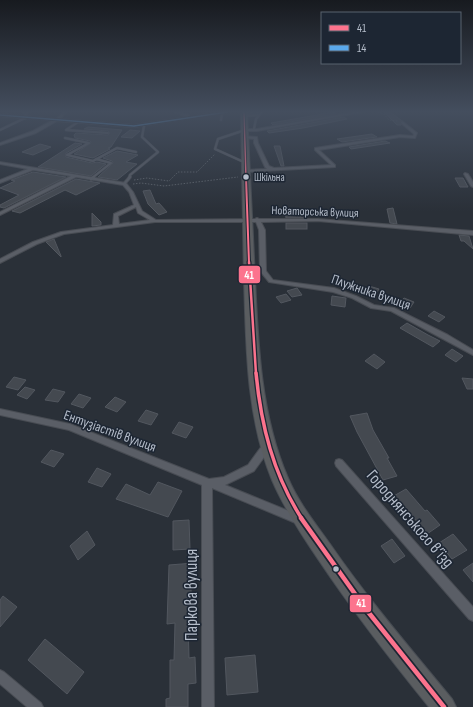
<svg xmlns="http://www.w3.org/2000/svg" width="473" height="707" font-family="'Sofia Sans Condensed',sans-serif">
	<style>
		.building { fill: #444950; stroke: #52575f }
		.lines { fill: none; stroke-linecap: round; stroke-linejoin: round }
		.lane-far1-casing { stroke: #484c53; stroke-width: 3 }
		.lane-casing { stroke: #484c53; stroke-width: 4 }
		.street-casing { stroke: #484c53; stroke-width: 2 }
		.highway-casing { stroke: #474c53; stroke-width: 2 }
		.path { stroke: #5d636a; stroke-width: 1; stroke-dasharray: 1.5 1.5; stroke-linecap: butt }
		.lane-far1 { stroke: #5a5e66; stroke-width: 2 }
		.lane { stroke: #5a5e66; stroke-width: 2.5 }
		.street { fill: #5a5e66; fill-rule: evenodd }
		.highway { fill: #5a5d60; fill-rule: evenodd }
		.bus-1-far4-casing { stroke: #1d2633; stroke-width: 3 }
		.bus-1-far3-casing { stroke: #1d2633; stroke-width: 4 }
		.bus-1-far2-casing { stroke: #1d2633; stroke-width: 5 }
		.bus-1-far1-casing { stroke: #1d2633; stroke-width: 6 }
		.bus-1-casing { stroke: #1d2633; stroke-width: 8 }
		.bus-2-casing { stroke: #1d2633; stroke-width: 3 }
		.bus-1-far4 { stroke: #fc738d; stroke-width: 1.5 }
		.bus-1-far3 { stroke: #fc738d; stroke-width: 2 }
		.bus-1-far2 { stroke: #fc738d; stroke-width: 2.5 }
		.bus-1-far1 { stroke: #fc738d; stroke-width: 3.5 }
		.bus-1 { stroke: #fc738d; stroke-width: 4.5 }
		.bus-2 { stroke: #5aa8eb; stroke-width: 1.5 }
		.bus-dot { fill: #b4bcc9; stroke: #1d2633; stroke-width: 1.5 }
		.labels { text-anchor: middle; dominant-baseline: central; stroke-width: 3; stroke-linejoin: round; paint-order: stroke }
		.far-bus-label { font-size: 11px; fill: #b4bcc9; stroke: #1d2633; text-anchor: start }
		.far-street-label { font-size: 12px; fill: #b4bcc9; stroke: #1d2633 }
		.street-label { font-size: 14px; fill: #b4bcc9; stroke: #1d2633 }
		.near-street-label { font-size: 17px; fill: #b4bcc9; stroke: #1d2633 }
		.line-badge { stroke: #1d2633; stroke-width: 1.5 }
		.badge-label { font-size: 11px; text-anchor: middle; font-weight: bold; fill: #fff }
	</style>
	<rect width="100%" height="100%" fill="#2a3038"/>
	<g class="building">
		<path d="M334,112L336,114L273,125L271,123Z"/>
		<path d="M384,112H390L401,120V125H397Z"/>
		<path d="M343,117L347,119L303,128L269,133L267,131Z"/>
		<path d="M88,127L122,130L111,147L108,148L110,149L93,158L74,154L91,143L90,141L75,138L74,135L76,133L108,135L110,133L108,131L84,129Z"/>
		<path d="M130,130L140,131L132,138L121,137Z"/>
		<path d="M372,134L377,137L342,142L337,139Z"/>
		<path d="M385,141L390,143L351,149L349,147Z"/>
		<path d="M75,143L82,144L66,153V157L92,163L97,162L106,164L91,176L38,167Z"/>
		<path d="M40,144L51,147L33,155L22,152Z"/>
		<path d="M274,146H280L284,166H281Z"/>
		<path d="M117,151L138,155L126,162L137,164L117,180L98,177L113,163L112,161L103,158Z"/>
		<path d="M33,172L66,177L4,208L0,207V205L19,195L0,188L15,181L11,180Z"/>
		<path d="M455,178H463L468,187H460Z"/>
		<path d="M76,179L100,183L76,195L65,190L20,213L12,211Z"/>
		<path d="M150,190L156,204L159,203L167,212L159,215L148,204L143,191Z"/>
		<path d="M393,208L397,224L390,223L387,209Z"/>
		<path d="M285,210L306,211V218H286Z"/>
		<path d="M92,213L101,222V225L92,226Z"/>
		<rect x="286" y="223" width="21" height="6"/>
		<path d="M459,235L469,236L473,249L464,241H461Z"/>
		<path d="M54,239L61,256V257L46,242Z"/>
		<path d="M369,286L379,289L375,295L365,291Z"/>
		<path d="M297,288L302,295L292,297L287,291Z"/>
		<path d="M286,294L291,300L281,303L276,297Z"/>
		<path d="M332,296L346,298L345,307L331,305Z"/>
		<path d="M404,298L414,302L410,308L399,303Z"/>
		<path d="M434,311L445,317L439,322L428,316Z"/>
		<path d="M407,323L428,335L440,341L433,347L400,328Z"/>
		<path d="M452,349L463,356L456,362L445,355Z"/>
		<path d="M374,354L385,362L377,369L365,361Z"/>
		<path d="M14,377L26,380L18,390L6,387Z"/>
		<path d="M462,378L473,379V389H467Z"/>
		<path d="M25,387L35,390L27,399L17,395Z"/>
		<path d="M53,389L65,392L58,402L45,400Z"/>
		<path d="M79,394L91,398L83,408L71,404Z"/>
		<path d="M115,397L126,402L117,412L105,407Z"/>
		<path d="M146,410L158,414L151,425L138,421Z"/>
		<path d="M367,413L373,430L389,458H387L397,476L383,480L357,432L350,416Z"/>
		<path d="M179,422L193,427L186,438L172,433Z"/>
		<path d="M51,450L64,454L54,467L41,462Z"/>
		<path d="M97,468L111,474L102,487L88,482Z"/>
		<path d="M158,482L182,491L168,517L116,499L126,484L150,495Z"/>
		<path d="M406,489L425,511L427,510L440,525L427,534L410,513L407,515L392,497Z"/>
		<path d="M189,520L190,549L173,550V521Z"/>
		<path d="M87,531L95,545L78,560L70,546Z"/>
		<path d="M453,534L467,550L452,559L439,543Z"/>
		<path d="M392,539L405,556L394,563L381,546Z"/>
		<path d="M194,563L195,588H191L192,622H188L189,658L195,657L196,683L188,684V707H166V699L170,698V660H174L175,623L167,624L169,565Z"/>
		<path d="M473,563V582L463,570Z"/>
		<path d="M3,596L17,607L0,627V600Z"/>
		<path d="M45,639L84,672L67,694L28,660Z"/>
		<path d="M255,655L258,692L227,695L225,658Z"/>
	</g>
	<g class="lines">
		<defs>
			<g id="lane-far1">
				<path d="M244,116L258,115"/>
				<path d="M221,120L222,113"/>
				<path d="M78,122L66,130L108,133"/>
				<path d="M254,129L256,119L261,113"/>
				<path d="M0,130L25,118"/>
				<path d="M245,130L218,139L215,149L246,163"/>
				<path d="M65,138L89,143L67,155L93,161L117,148L136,152"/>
				<path d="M92,178L111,163L96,159"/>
				<path d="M129,178L130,175L158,152L142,137L144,126"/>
			</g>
			<g id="lane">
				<path d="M91,179L94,177"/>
				<path d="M124,184L130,177"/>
			</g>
			<g id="street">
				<path d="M23,112H28L27,116L56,119L64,112H66L60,119L134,125L188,117L174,112H180L189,115V117L218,112H228L134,127L57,121L36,133L0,145V143L33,131L53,120L27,118L25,119L23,118L0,116V114L24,116L25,113Z"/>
				<path d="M249,112H263L244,115L242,114Z"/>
				<path d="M354,112H363L257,131H245L243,130L245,129H257Z"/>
				<path d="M402,121L417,133L415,138L400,137L319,150L335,165V167L246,172L244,171L246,170L267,169L265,167L254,143V139L244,138V136L257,137L258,143L269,166L274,168L331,165L315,150V148L400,135L413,136L414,134L401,123Z"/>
				<path d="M0,162L126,183L133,192L142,211L156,220L255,219L257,218L259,219H318L473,231V235L318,221L261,222L265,230L266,271L273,280L334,288L356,296L374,305L394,308L448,335L473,350V355L391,311L371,308L352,298L333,292L269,282L260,271L259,230L256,222H155L64,234L37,244L0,263V259L33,242L61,232L113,225L114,214L134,205L129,192L123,185L76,177L0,215V212L71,176L33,170L0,183V180L28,169L0,164ZM136,207L138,213L150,220L119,224L118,216Z"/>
				<path d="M465,173L468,174L473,182V187L471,186L464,174Z"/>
				<path d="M0,409L70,424L209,479L224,477L248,465L264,443L267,442L270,443L271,446L270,449L254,471L225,485L301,516L303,519L301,522L298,524L212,488L214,707H202V485L69,430L0,415Z"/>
				<path d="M339,459L342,460L473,607V621L469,619L336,466L335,463L336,460Z"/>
				<path d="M0,670L4,672L41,703L43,707H27L0,684Z"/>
			</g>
			<path id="highway" d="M241,112H247C250,167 252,223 255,278C258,345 261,416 288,478C298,502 315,523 330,544C367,598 410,648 452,699L456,707H429C390,659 352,610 318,559C301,534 284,508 272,480C246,417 246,345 244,278C243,223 242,168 241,112Z"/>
		</defs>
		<use href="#lane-far1" class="lane-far1-casing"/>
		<use href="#lane" class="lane-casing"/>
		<use href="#street" class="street-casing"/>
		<use href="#highway" class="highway-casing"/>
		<g class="path">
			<path d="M378,112L384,114L389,120L398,121"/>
			<path d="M134,180L147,178L169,181L178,172H197L215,154"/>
			<path d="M133,184L141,183L164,186L238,177"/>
		</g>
		<use href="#lane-far1" class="lane-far1"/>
		<use href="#lane" class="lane"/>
		<use href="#street" class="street"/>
		<use href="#highway" class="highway"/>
		<defs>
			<path id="bus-1-far4" d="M244,112L246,178"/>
			<path id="bus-1-far3" d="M246,177L249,263"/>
			<path id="bus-1-far2" d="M249,262L256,374"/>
			<path id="bus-1-far1" d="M256,373C261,425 273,474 302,519"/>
			<path id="bus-1" d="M301,518L365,608L444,707"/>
			<path id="bus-2" d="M0,115L134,126L227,112"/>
		</defs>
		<use href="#bus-1-far4" class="bus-1-far4-casing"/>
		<use href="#bus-1-far3" class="bus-1-far3-casing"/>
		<use href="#bus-1-far2" class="bus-1-far2-casing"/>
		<use href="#bus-1-far1" class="bus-1-far1-casing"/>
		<use href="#bus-1" class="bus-1-casing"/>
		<use href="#bus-2" class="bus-2-casing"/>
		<use href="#bus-1-far4" class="bus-1-far4"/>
		<use href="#bus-1-far3" class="bus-1-far3"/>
		<use href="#bus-1-far2" class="bus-1-far2"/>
		<use href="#bus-1-far1" class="bus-1-far1"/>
		<use href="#bus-1" class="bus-1"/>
		<use href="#bus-2" class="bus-2"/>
	</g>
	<linearGradient id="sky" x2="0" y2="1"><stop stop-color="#171a1f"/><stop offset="0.53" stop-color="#444e5e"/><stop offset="1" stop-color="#444e5e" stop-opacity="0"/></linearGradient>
	<rect width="473" height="211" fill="url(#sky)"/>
	<g class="bus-dot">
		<circle cx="246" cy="177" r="3.5"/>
		<circle cx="336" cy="569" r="3.5"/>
	</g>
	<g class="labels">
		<g class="far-bus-label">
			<text x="254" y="177">Шкільна</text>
		</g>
		<g class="far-street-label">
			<text transform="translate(315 212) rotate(2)">Новаторська вулиця</text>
		</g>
		<g class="street-label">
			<text transform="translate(371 292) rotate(19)">Плужника вулиця</text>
			<text transform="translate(110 431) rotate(20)">Ентузіастів вулиця</text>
		</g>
		<g class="near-street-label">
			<text transform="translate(410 519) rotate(49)">Городнянського в’їзд</text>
			<text transform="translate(192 595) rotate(-90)">Паркова вулиця</text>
		</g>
	</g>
	<g class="line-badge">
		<rect x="238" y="265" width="23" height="19" rx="4" fill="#fc738d"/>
		<rect x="349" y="594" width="23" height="19" rx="4" fill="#fc738d"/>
	</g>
	<g class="badge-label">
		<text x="249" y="279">41</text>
		<text x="361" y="607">41</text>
	</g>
	<rect x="321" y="12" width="140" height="52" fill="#1d2633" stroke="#59626f"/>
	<rect x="329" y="25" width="20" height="6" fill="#fc738d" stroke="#59626f"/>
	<text x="357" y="32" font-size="12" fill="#b4bcc9">41</text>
	<rect x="329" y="45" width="20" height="6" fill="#5aa8eb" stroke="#59626f"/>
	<text x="357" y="52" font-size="12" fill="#b4bcc9">14</text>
</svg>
